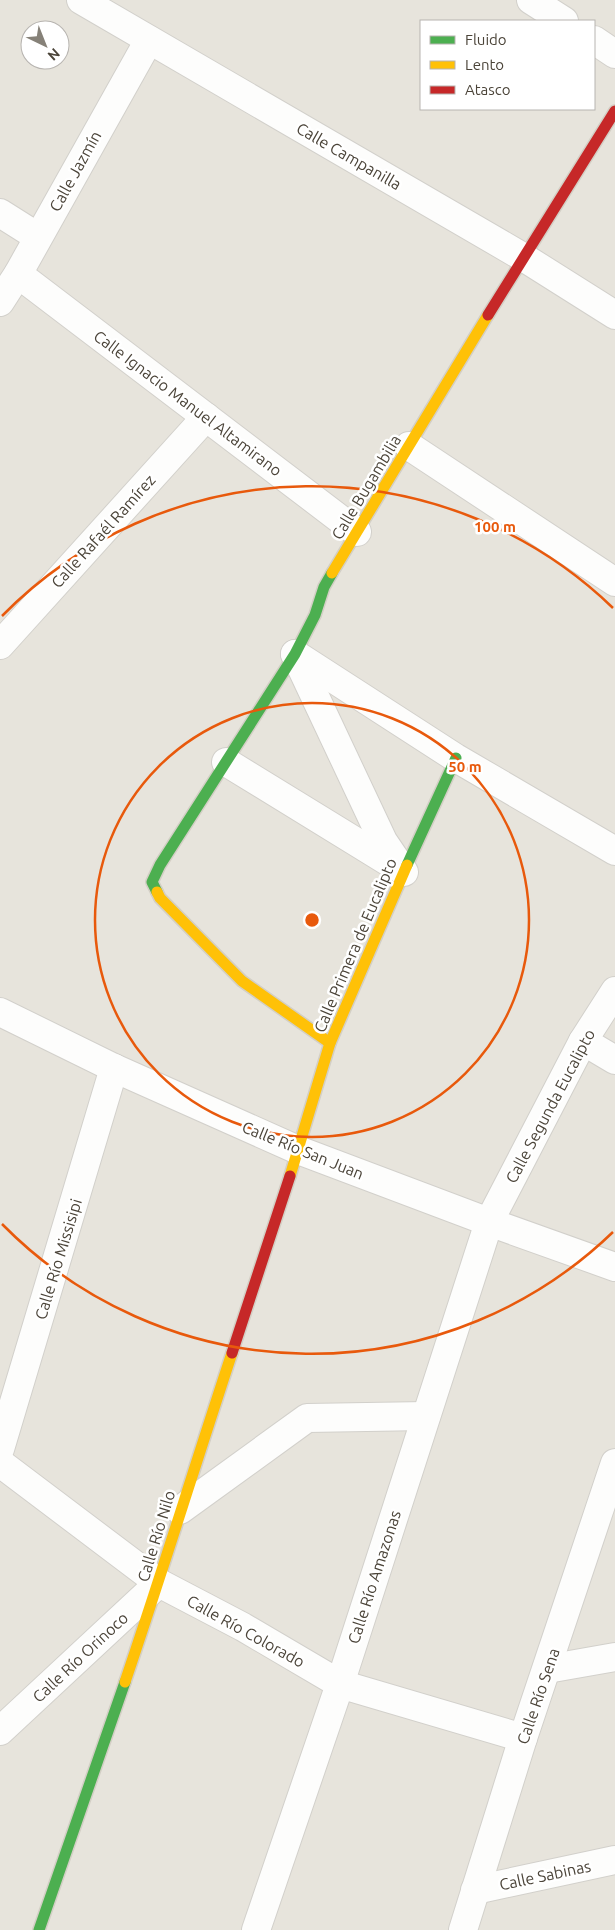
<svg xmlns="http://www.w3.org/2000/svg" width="615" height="1930" font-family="Ubuntu,sans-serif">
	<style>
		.residential { fill: #e7e4dc; fill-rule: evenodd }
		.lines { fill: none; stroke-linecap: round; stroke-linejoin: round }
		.street-casing { stroke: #d2d0cb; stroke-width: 30 }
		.fast-casing { stroke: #d3cfc5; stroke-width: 14 }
		.slow-casing { stroke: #d3cfc5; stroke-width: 14 }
		.jam-casing { stroke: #d3cfc5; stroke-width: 14 }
		.street { stroke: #fdfdfc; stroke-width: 28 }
		.fast { stroke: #4caf50; stroke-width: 11 }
		.slow { stroke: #ffc107; stroke-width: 11 }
		.jam { stroke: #c62828; stroke-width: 11 }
		.ring { fill: none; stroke: #e8590c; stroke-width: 2.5 }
		.labels { text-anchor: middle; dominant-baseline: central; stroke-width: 5; stroke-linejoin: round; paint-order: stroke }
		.street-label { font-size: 16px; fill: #4b4439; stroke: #fff }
		.centre { fill: #e8590c; stroke: #fff; stroke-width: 2.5 }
		.ring-label { font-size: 15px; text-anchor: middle; font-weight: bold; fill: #e8590c; stroke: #fff; stroke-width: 5; stroke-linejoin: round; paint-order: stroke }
	</style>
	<rect width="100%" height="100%" fill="#f4f2ee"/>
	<path class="residential" d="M0,0H615V1930H0ZM421,21H594V109H421ZM30,30H60V60H30Z"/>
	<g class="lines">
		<defs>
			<g id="street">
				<path d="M81,0L523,257L615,315"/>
				<path d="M531,0L564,21"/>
				<path d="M594,40L615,54"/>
				<path d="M0,213L38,237"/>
				<path d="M18,274L357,532"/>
				<path d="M0,302L18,274L149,40"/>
				<path d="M409,446L615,582"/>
				<path d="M0,645L206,417"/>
				<path d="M295,654L456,758L615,851"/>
				<path d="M295,654L383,841L404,872"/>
				<path d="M226,762L397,867"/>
				<path d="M0,1012L114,1068L298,1150L489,1222L615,1267"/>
				<path d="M583,1041L615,1060"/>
				<path d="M0,1449L114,1068"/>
				<path d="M0,1463L159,1583L243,1627L340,1684L523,1738"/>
				<path d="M180,1510L307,1418L426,1416"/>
				<path d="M547,1669L615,1657"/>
				<path d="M0,1731L159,1583"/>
				<path d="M475,1890L615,1860"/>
				<path d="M256,1930L340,1684L489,1222L583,1041L615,991"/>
				<path d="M463,1930L523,1738L615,1463"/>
			</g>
			<g id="fast">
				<path d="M407,865L456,758"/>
				<path d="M157,892L152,882L160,865L295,654L315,615L324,587L332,573"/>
				<path d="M39,1930L125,1682"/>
			</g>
			<g id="slow">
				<path d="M332,573L488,315"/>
				<path d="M157,892L160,898L242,981L330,1043"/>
				<path d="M290,1176L330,1043L407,865"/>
				<path d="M125,1682C162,1573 196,1462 232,1353"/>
			</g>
			<g id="jam">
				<path d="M488,315L615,111"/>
				<path d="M232,1353L290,1176"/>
			</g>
		</defs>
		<use href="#street" class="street-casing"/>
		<use href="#fast" class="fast-casing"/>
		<use href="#slow" class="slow-casing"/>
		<use href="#jam" class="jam-casing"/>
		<use href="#street" class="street"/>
		<use href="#fast" class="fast"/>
		<use href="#slow" class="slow"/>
		<use href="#jam" class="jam"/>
	</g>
	<g class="ring">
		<circle cx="312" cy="920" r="217"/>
		<path d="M613 1232A434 434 0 0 1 2 1224M2 616A434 434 0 0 1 613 608"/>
	</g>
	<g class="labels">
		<g class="street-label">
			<text transform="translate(349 156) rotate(30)">Calle Campanilla</text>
			<text transform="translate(75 171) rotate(-61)">Calle Jazmín</text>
			<text transform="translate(188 403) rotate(37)">Calle Ignacio Manuel Altamirano</text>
			<text transform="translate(366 487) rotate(-59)">Calle Bugambilia</text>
			<text transform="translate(103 531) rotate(-48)">Calle Rafaél Ramírez</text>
			<text transform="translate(355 945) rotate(-67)">Calle Primera de Eucalipto</text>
			<text transform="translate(550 1106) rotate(-62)">Calle Segunda Eucalipto</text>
			<text transform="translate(303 1150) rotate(22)">Calle Río San Juan</text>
			<text transform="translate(58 1259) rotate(-73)">Calle Río Missisipi</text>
			<text transform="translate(156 1536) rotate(-73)">Calle Río Nilo</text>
			<text transform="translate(374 1577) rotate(-72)">Calle Río Amazonas</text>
			<text transform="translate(246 1631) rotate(29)">Calle Río Colorado</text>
			<text transform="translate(80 1657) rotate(-43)">Calle Río Orinoco</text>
			<text transform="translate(538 1696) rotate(-71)">Calle Río Sena</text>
			<text transform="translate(545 1875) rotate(-12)">Calle Sabinas</text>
		</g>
	</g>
	<circle cx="312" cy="920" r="8" class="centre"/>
	<g class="ring-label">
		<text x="495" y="532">100 m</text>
		<text x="465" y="772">50 m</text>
	</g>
	<rect x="420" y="20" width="175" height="90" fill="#ffffff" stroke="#b7b4b0"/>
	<rect x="430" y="36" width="25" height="8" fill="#4caf50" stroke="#b7b4b0"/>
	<text x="465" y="45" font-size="15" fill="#4b4439">Fluido</text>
	<rect x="430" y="61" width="25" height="8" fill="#ffc107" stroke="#b7b4b0"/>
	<text x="465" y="70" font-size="15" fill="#4b4439">Lento</text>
	<rect x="430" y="86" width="25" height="8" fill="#c62828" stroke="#b7b4b0"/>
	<text x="465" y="95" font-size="15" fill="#4b4439">Atasco</text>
	<g transform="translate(45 45) rotate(137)"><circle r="24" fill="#ffffff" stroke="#b7b4b0"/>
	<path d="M0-4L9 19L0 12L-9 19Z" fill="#868178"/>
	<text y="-8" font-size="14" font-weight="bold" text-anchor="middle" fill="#4b4439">N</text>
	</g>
</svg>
